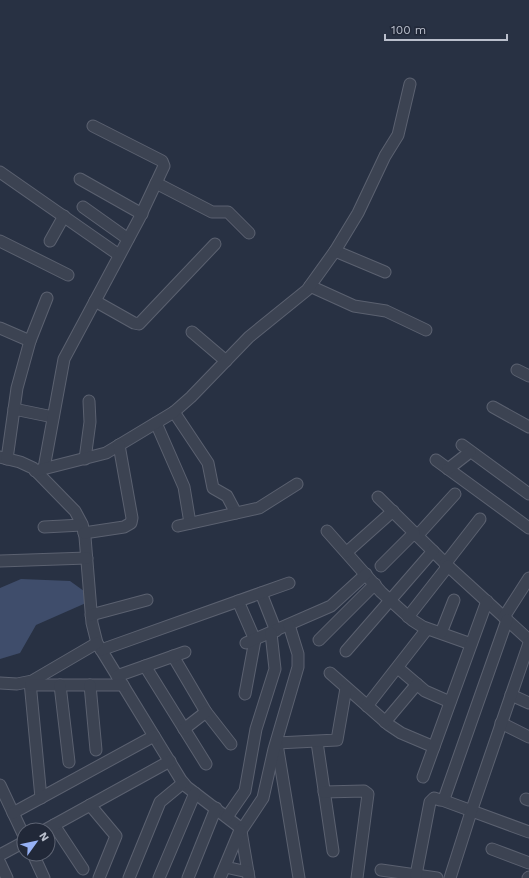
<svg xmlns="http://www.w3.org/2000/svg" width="529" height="878" font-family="'Work Sans',sans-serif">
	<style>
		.water { fill: #3f4d6b }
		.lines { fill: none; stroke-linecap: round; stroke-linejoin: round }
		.minor-casing { stroke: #5b6170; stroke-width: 13 }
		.minor { stroke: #3c4352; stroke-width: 11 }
	</style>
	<rect width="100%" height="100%" fill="#283143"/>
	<path class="water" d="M21,579L70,581L95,599L36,625L20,653L0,659V588Z"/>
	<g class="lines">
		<defs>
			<g id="minor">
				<path d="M0,172L119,255"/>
				<path d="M80,179L142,214"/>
				<path d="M156,183L212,212H228L249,233"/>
				<path d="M83,207L128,239"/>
				<path d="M0,241L68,275"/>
				<path d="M50,241L64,216"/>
				<path d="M335,251L385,272"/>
				<path d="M310,286L354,306L386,311L426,330"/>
				<path d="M95,301L134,323L139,324L215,244"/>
				<path d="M0,328L30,341"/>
				<path d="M192,332L226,361"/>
				<path d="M517,370L529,376"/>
				<path d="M493,407L529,427"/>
				<path d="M14,409L53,417"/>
				<path d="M174,412L208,463L213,488L227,496L236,513"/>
				<path d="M156,423L184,487L190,523"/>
				<path d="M462,445L529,494"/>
				<path d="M0,457L20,462L33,468L75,511L82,524L85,537L92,623L97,643L181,780L187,787L238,826L241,831L249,878"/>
				<path d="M7,459L17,388L30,341L47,298"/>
				<path d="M85,459L90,422L89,401"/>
				<path d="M436,460L529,528"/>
				<path d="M44,468L64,359L139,219L164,166L162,161L93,126"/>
				<path d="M448,469L470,452"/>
				<path d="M35,471L106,453L174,412L191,397L249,337L307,290L335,251L358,213L385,156L398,135L410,84"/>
				<path d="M378,497L448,566L529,640"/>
				<path d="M178,526L259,508L297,484"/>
				<path d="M44,527L82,525"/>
				<path d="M327,531L381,592L412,620L423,627L471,644"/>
				<path d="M84,533L124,527L131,523L132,518L119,445"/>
				<path d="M417,536L455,494"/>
				<path d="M347,552L393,511"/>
				<path d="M0,561L87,558"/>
				<path d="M445,564L480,519"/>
				<path d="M381,566L414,533"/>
				<path d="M261,593L276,631"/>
				<path d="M238,601L255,640L245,694"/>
				<path d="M91,615L147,600"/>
				<path d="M408,617L448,566"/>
				<path d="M504,617L529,578"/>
				<path d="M441,633L454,600"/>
				<path d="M319,640L375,584"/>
				<path d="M246,643L331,606L366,574"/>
				<path d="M101,650L289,583"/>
				<path d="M346,651L433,551"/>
				<path d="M173,656L206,712L231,744"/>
				<path d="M145,666L206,764"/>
				<path d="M398,668L425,691L450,702"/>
				<path d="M330,673L389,725L401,733L434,747"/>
				<path d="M117,676L185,652"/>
				<path d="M30,682L41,798"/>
				<path d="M0,683L17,684L32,681L97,643"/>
				<path d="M31,685H123"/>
				<path d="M60,685L69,762"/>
				<path d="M90,685L96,750"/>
				<path d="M511,695L529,703"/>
				<path d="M367,706L427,629"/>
				<path d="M385,722L417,684"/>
				<path d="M501,723L529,737"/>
				<path d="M184,729L206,712"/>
				<path d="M317,742L333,851"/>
				<path d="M277,743L337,740L346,688"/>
				<path d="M277,744L299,878"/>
				<path d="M423,777L487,601"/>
				<path d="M0,785L24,836"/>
				<path d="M324,792L364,791L368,794L357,878"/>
				<path d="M526,799L529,800"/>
				<path d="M442,800L529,832"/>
				<path d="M90,805L116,836L99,878"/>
				<path d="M13,813L154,736"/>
				<path d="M227,817L245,791L256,729L275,669L271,633"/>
				<path d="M54,825L83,869"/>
				<path d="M45,830L170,761"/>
				<path d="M241,831L263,798L274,749L298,667V654L289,625"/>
				<path d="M492,849L529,863"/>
				<path d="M33,854L44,878"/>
				<path d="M0,855L24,842"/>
				<path d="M0,863L7,878"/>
				<path d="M225,867L248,872"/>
				<path d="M381,870L437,878"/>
				<path d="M416,875L430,802L434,798L440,800L444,799L507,620"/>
				<path d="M129,878L160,802L183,783"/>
				<path d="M159,878L195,793"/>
				<path d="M188,878L216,808"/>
				<path d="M220,878L240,830"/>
				<path d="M450,878L471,812L529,643"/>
				<path d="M528,878L529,877"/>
			</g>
		</defs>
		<use href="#minor" class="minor-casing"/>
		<use href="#minor" class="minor"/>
	</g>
	<g transform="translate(36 842) rotate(57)"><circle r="19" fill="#212838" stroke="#5e6473"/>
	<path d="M0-3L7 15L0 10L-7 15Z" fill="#96b1f5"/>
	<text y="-6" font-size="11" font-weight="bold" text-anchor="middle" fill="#babfcc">N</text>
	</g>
	<path d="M385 34v6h122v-6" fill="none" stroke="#babfcc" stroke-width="2"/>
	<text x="391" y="34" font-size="12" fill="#babfcc" stroke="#212838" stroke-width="3" paint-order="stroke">100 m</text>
</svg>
